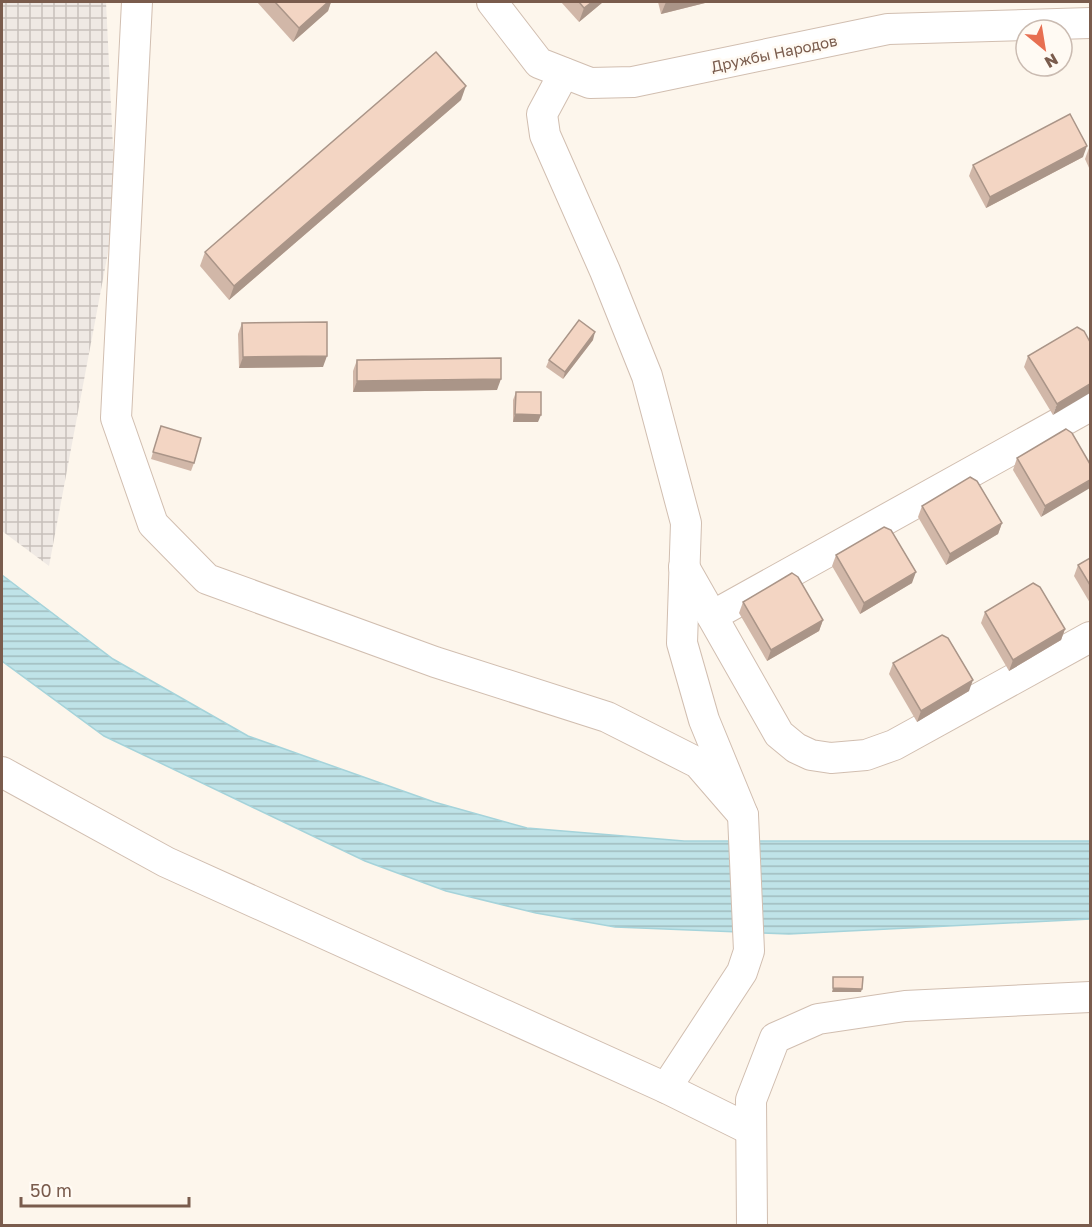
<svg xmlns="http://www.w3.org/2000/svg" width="1092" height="1227" font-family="'Golos Text',sans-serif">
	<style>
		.industrial { fill: url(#industrial-grid) }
		.water { fill: url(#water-rules); stroke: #a5d3da; stroke-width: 1.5 }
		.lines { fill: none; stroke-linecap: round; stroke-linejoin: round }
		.minor-casing { stroke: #d1beb0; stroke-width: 32 }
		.minor { stroke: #fff; stroke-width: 30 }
		.wall { fill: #d1b7a8 }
		.shaded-wall { fill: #aa9588 }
		.building { fill: #f3d5c3; stroke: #aa9588; stroke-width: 1.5 }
		.labels { text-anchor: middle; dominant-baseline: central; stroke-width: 5; stroke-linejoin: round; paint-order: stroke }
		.street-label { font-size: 15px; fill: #7a5c4d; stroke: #fffaf3 }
	</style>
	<defs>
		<pattern id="industrial-grid" width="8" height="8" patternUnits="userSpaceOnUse" patternTransform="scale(1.5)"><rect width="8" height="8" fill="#efe9e4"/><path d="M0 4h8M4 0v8" fill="none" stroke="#c7c0bb"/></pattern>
		<pattern id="water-rules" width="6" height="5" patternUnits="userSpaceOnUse" patternTransform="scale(1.5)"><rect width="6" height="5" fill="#bfe3e8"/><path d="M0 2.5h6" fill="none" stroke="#a0bbbe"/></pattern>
	</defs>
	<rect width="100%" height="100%" fill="#fdf6ec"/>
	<path class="industrial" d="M2,2H106L116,210L49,566L2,531Z"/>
	<path class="water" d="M2,575L113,659L248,736L434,802L527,828L684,841H1090V919L789,934L615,927L536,913L446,891L365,861L104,736L2,661Z"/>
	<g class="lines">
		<defs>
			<g id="minor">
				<path d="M137,2L116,418L153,524L207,579L435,662L607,717L698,763L743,815"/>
				<path d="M492,2L539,63L590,83L633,82L888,29L1090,23"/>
				<path d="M564,73L542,114L545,135L605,271L647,376L686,523L682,643L704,720L743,815L749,951L742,972L666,1088"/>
				<path d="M684,567L779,734L796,748L811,755L831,758L866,755L894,745L1090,637"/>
				<path d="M712,616L1090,406"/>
				<path d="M2,772L166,862L666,1088L751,1130"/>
				<path d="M752,1226L751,1100L775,1038L818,1019L905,1006L1090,997"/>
			</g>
		</defs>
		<use href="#minor" class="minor-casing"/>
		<use href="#minor" class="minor"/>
	</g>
	<g class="wall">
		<path d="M257,2H331L328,11L293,42Z"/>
		<path d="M561,2H603L579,22Z"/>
		<path d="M658,2H709L661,14Z"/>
		<path d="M461,100L229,300L200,266L205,252Z"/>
		<path d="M1090,147V170L1085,159L1089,148Z"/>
		<path d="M1083,157L986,208L969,176L973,165Z"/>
		<path d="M242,323L323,367L239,368L238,334Z"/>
		<path d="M1084,331L1053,415L1024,367L1028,356Z"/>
		<path d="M593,340L563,379L546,367L549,360Z"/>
		<path d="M357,360L497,390L353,392V371Z"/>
		<path d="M516,392L538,422H513V400Z"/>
		<path d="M161,426L194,463L191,471L151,459Z"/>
		<path d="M1072,433L1041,517L1013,470L1017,458Z"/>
		<path d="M922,506L1002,523L998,534L946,565L918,517Z"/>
		<path d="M836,555L912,583L860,614L832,566Z"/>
		<path d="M1090,558V603L1074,576L1078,565Z"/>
		<path d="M743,602L823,620L819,631L767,661L739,613Z"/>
		<path d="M985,612L1065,629L1061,640L1009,671L981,623Z"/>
		<path d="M893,663L969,691L917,722L889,674Z"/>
	</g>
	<g class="shaded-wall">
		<path d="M328,2H331L328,11L293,42L299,28Z"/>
		<path d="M592,2H603L579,22L584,8Z"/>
		<path d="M666,2H709L661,14Z"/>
		<path d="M466,86L461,100L229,300L234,286Z"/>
		<path d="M1087,146L1083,157L986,208L990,197Z"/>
		<path d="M595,332L593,340L563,379L565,372Z"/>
		<path d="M327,356L323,367L239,368L243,357Z"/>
		<path d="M501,379L497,390L353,392L357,381Z"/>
		<path d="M1090,384V393L1053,415L1057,404Z"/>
		<path d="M515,414L541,415L538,422H513Z"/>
		<path d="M1090,480V488L1041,517L1045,506Z"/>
		<path d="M1002,523L998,534L946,565L950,554Z"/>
		<path d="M916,572L912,583L860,614L864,603Z"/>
		<path d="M823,620L819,631L767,661L771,650Z"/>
		<path d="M1065,629L1061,640L1009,671L1013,660Z"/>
		<path d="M973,680L969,691L917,722L921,711Z"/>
		<path d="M833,988L862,989L861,992H832Z"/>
	</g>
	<g class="building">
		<path d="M275,2H328L299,28Z"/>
		<path d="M579,2H592L584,8Z"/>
		<path d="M436,52L466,86L234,286L205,252Z"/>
		<path d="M1070,114L1087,146L990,197L973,165Z"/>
		<path d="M579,320L595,332L565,372L549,360Z"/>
		<path d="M327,322V356L243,357L242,323Z"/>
		<path d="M1077,327L1084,331L1090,342V384L1057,404L1028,356Z"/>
		<path d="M501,358V379L357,381V360Z"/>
		<path d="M516,392H541V415L515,414Z"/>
		<path d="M161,426L201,438L194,463L153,452Z"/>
		<path d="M1066,429L1072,433L1090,464V480L1045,506L1017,458Z"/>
		<path d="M970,477L977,481L1002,523L950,554L922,506Z"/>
		<path d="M884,527L891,530L916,572L864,603L836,555Z"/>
		<path d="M1090,558V585L1078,565Z"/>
		<path d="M792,573L798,577L823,620L771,650L743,602Z"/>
		<path d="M1033,583L1040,587L1065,629L1013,660L985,612Z"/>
		<path d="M942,635L948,638L973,680L921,711L893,663Z"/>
		<path d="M833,977H863L862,989L833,988Z"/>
	</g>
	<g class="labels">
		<g class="street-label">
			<text transform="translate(774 53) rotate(-12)">Дружбы Народов</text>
		</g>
	</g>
	<rect width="1092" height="1227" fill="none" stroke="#7a5c4d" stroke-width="6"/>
	<g transform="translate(1044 48) rotate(150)"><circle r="28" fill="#fffaf3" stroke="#cabbb1" stroke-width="1.5"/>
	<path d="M0-4.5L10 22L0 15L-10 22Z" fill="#e76f51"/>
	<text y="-9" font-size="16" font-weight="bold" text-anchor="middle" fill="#7a5c4d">N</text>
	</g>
	<path d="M21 1197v9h168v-9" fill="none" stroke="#7a5c4d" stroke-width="3"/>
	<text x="30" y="1197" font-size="18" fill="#7a5c4d" stroke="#fffaf3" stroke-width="4.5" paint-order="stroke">50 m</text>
</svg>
